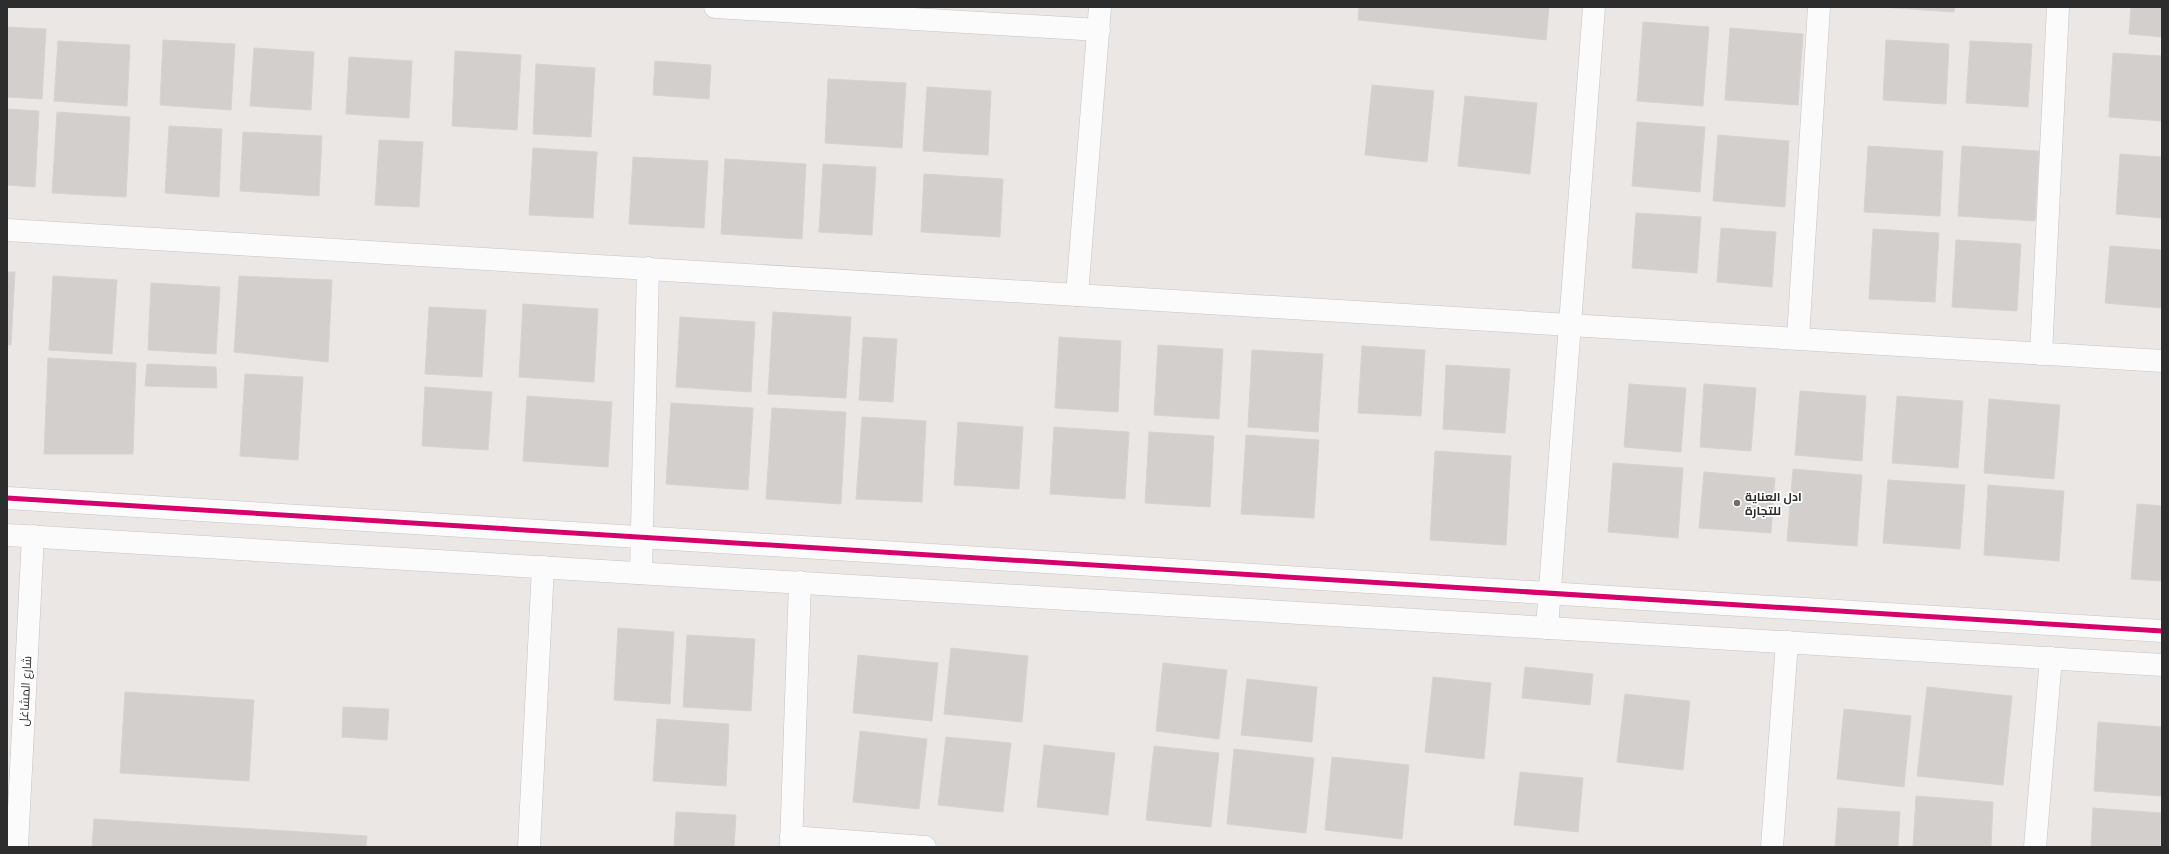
<svg xmlns="http://www.w3.org/2000/svg" width="2169" height="854" font-family="'PT Sans',Cairo,sans-serif">
	<style>
		.building { fill: #d2cfcd; stroke: #d6d3d0 }
		.lines { fill: none; stroke-linecap: round; stroke-linejoin: round }
		.minor-casing { stroke: #c5c4c4; stroke-width: 23 }
		.minor { stroke: #fcfbfb; stroke-width: 22 }
		.cycleway-casing { stroke: #fff; stroke-width: 8 }
		.cycleway { stroke: #d6006c; stroke-width: 5 }
		.poi-dot { fill: #706e6d; stroke: #fff; stroke-width: 1.5 }
		.labels { text-anchor: middle; dominant-baseline: central; stroke-width: 3.5; stroke-linejoin: round; paint-order: stroke }
		.poi-label { font-size: 12px; font-weight: bold; fill: #2d2d2d; stroke: #fff; text-anchor: start }
		.street-label { font-size: 12px; fill: #2d2d2d; stroke: #fff }
	</style>
	<rect width="100%" height="100%" fill="#ebe7e4"/>
	<g class="building">
		<path d="M1359,7H1549L1546,40L1358,20Z"/>
		<path d="M1880,7H1955L1954,12Z"/>
		<path d="M2131,7H2162V37L2129,34Z"/>
		<path d="M1643,22L1709,27L1703,106L1637,101Z"/>
		<path d="M7,27L46,29L42,99L7,97Z"/>
		<path d="M1730,28L1803,34L1798,105L1725,100Z"/>
		<path d="M163,40L235,44L231,110L160,105Z"/>
		<path d="M1886,40L1949,44L1946,104L1883,100Z"/>
		<path d="M58,41L130,45L127,106L54,101Z"/>
		<path d="M1970,41L2032,44L2028,107L1966,103Z"/>
		<path d="M254,48L314,52L311,110L250,106Z"/>
		<path d="M455,51L521,55L517,130L452,126Z"/>
		<path d="M2113,53L2162,56V121L2109,117Z"/>
		<path d="M349,57L412,61L409,118L346,114Z"/>
		<path d="M655,61L711,65L709,99L653,95Z"/>
		<path d="M536,64L595,68L591,137L533,134Z"/>
		<path d="M828,79L906,83L902,148L825,143Z"/>
		<path d="M1372,85L1434,91L1427,162L1365,155Z"/>
		<path d="M927,87L991,91L988,155L923,151Z"/>
		<path d="M1465,96L1537,103L1530,174L1458,166Z"/>
		<path d="M7,109L39,111L35,187L7,185Z"/>
		<path d="M57,112L130,117L126,197L52,193Z"/>
		<path d="M1637,122L1705,127L1700,192L1632,186Z"/>
		<path d="M169,126L222,129L219,197L165,193Z"/>
		<path d="M243,132L322,136L319,196L240,191Z"/>
		<path d="M1718,135L1789,141L1785,207L1713,201Z"/>
		<path d="M379,140L423,142L419,207L375,205Z"/>
		<path d="M1868,146L1943,151L1940,216L1864,212Z"/>
		<path d="M1962,146L2039,151L2035,221L1958,216Z"/>
		<path d="M533,148L597,152L593,218L529,215Z"/>
		<path d="M2120,154L2162,157V218L2116,214Z"/>
		<path d="M633,157L708,161L704,228L629,224Z"/>
		<path d="M725,159L806,164L802,239L721,234Z"/>
		<path d="M823,164L876,167L872,235L819,232Z"/>
		<path d="M924,174L1003,179L1000,237L921,232Z"/>
		<path d="M1636,213L1701,217L1697,273L1632,268Z"/>
		<path d="M1721,228L1776,232L1772,287L1717,282Z"/>
		<path d="M1873,229L1939,233L1935,302L1869,299Z"/>
		<path d="M1956,240L2021,244L2017,311L1952,307Z"/>
		<path d="M2110,246L2162,250V308L2105,303Z"/>
		<path d="M7,272H15L11,345H7Z"/>
		<path d="M53,276L117,280L112,354L49,350Z"/>
		<path d="M239,276L332,280L328,362L234,352Z"/>
		<path d="M151,283L220,287L216,354L148,350Z"/>
		<path d="M523,304L598,309L594,382L519,377Z"/>
		<path d="M429,307L486,310L482,377L425,374Z"/>
		<path d="M773,312L851,317L846,398L768,394Z"/>
		<path d="M680,317L755,322L751,392L676,387Z"/>
		<path d="M863,337L897,339L893,402L859,400Z"/>
		<path d="M1059,337L1121,341L1118,412L1055,408Z"/>
		<path d="M1158,345L1223,349L1219,419L1154,415Z"/>
		<path d="M1362,346L1425,350L1421,416L1358,413Z"/>
		<path d="M1252,350L1323,354L1318,432L1248,427Z"/>
		<path d="M48,358L136,363L133,454H44Z"/>
		<path d="M147,364L216,367L217,388L145,386Z"/>
		<path d="M1446,365L1510,369L1505,433L1443,429Z"/>
		<path d="M245,374L303,377L298,460L240,456Z"/>
		<path d="M1629,384L1686,388L1681,452L1624,447Z"/>
		<path d="M1704,384L1756,388L1751,451L1700,447Z"/>
		<path d="M425,387L492,392L488,450L422,446Z"/>
		<path d="M1800,391L1866,396L1862,461L1795,455Z"/>
		<path d="M527,396L612,402L608,467L523,461Z"/>
		<path d="M1897,396L1963,401L1958,468L1892,463Z"/>
		<path d="M1989,399L2060,405L2054,479L1984,473Z"/>
		<path d="M671,403L753,408L748,490L666,484Z"/>
		<path d="M772,408L846,412L841,504L766,499Z"/>
		<path d="M862,417L926,421L922,502L856,499Z"/>
		<path d="M958,422L1023,427L1019,489L954,485Z"/>
		<path d="M1054,427L1129,432L1125,499L1050,494Z"/>
		<path d="M1149,432L1214,436L1210,507L1145,503Z"/>
		<path d="M1246,435L1319,440L1314,518L1241,514Z"/>
		<path d="M1435,451L1511,456L1506,545L1430,540Z"/>
		<path d="M1613,463L1683,468L1678,538L1608,532Z"/>
		<path d="M1793,469L1862,475L1857,546L1787,541Z"/>
		<path d="M1704,472L1775,478L1771,533L1699,528Z"/>
		<path d="M1888,480L1965,485L1960,549L1883,543Z"/>
		<path d="M1988,485L2064,491L2059,561L1984,555Z"/>
		<path d="M2137,504L2162,506V581L2131,579Z"/>
		<path d="M618,628L674,632L670,704L614,700Z"/>
		<path d="M687,635L755,639L751,711L683,707Z"/>
		<path d="M951,648L1028,656L1022,722L944,714Z"/>
		<path d="M858,655L938,663L932,721L853,713Z"/>
		<path d="M1163,663L1227,670L1219,739L1156,731Z"/>
		<path d="M1525,667L1593,674L1590,705L1522,698Z"/>
		<path d="M1433,677L1491,683L1484,759L1425,752Z"/>
		<path d="M1247,679L1317,687L1312,742L1241,735Z"/>
		<path d="M1927,687L2012,696L2003,785L1917,776Z"/>
		<path d="M125,692L254,700L249,781L120,773Z"/>
		<path d="M1625,694L1690,701L1683,770L1617,762Z"/>
		<path d="M343,707L389,709L387,740L342,737Z"/>
		<path d="M1844,709L1911,716L1904,787L1837,779Z"/>
		<path d="M657,719L729,724L726,786L653,781Z"/>
		<path d="M2098,722L2162,727V796L2094,791Z"/>
		<path d="M860,731L927,739L919,809L853,802Z"/>
		<path d="M946,737L1011,743L1003,812L938,805Z"/>
		<path d="M1044,745L1115,753L1108,815L1037,807Z"/>
		<path d="M1154,746L1219,753L1211,827L1146,820Z"/>
		<path d="M1234,749L1314,758L1306,833L1227,824Z"/>
		<path d="M1332,757L1409,765L1402,839L1325,830Z"/>
		<path d="M1520,772L1583,778L1578,832L1514,825Z"/>
		<path d="M1916,796L1993,802L1991,847H1913Z"/>
		<path d="M1838,808L1900,812L1898,847H1835Z"/>
		<path d="M2093,808L2162,813L2160,847H2091Z"/>
		<path d="M676,812L736,815L734,847H674Z"/>
		<path d="M94,819L367,836L366,847H92Z"/>
	</g>
	<g class="lines">
		<defs>
			<g id="minor">
				<path d="M715,7L1099,30"/>
				<path d="M7,230L2162,361"/>
				<path d="M1077,295L1100,7"/>
				<path d="M1798,338L1819,7"/>
				<path d="M2041,354L2058,7"/>
				<path d="M7,498L2162,631"/>
				<path d="M7,535L2162,665"/>
				<path d="M641,573L648,268"/>
				<path d="M1547,628L1594,7"/>
				<path d="M791,837L925,847"/>
				<path d="M17,847L33,536"/>
				<path d="M529,847L543,567"/>
				<path d="M791,847L800,582"/>
				<path d="M1772,847L1787,642"/>
				<path d="M2035,847L2051,658"/>
			</g>
		</defs>
		<use href="#minor" class="minor-casing"/>
		<use href="#minor" class="minor"/>
		<defs>
			<path id="cycleway" d="M7,498L2162,631"/>
		</defs>
		<use href="#cycleway" class="cycleway-casing"/>
		<use href="#cycleway" class="cycleway"/>
	</g>
	<circle class="poi-dot" cx="1737" cy="503" r="4"/>
	<g class="labels">
		<g class="poi-label">
			<text x="1745" y="496">ادل العناية<tspan x="1745" dy="14">للتجارة</tspan></text>
		</g>
		<g class="street-label">
			<text transform="translate(25 691) rotate(-87)">شارع المشاغل</text>
		</g>
	</g>
	<rect width="2169" height="854" fill="none" stroke="#2d2d2d" stroke-width="16"/>
</svg>
